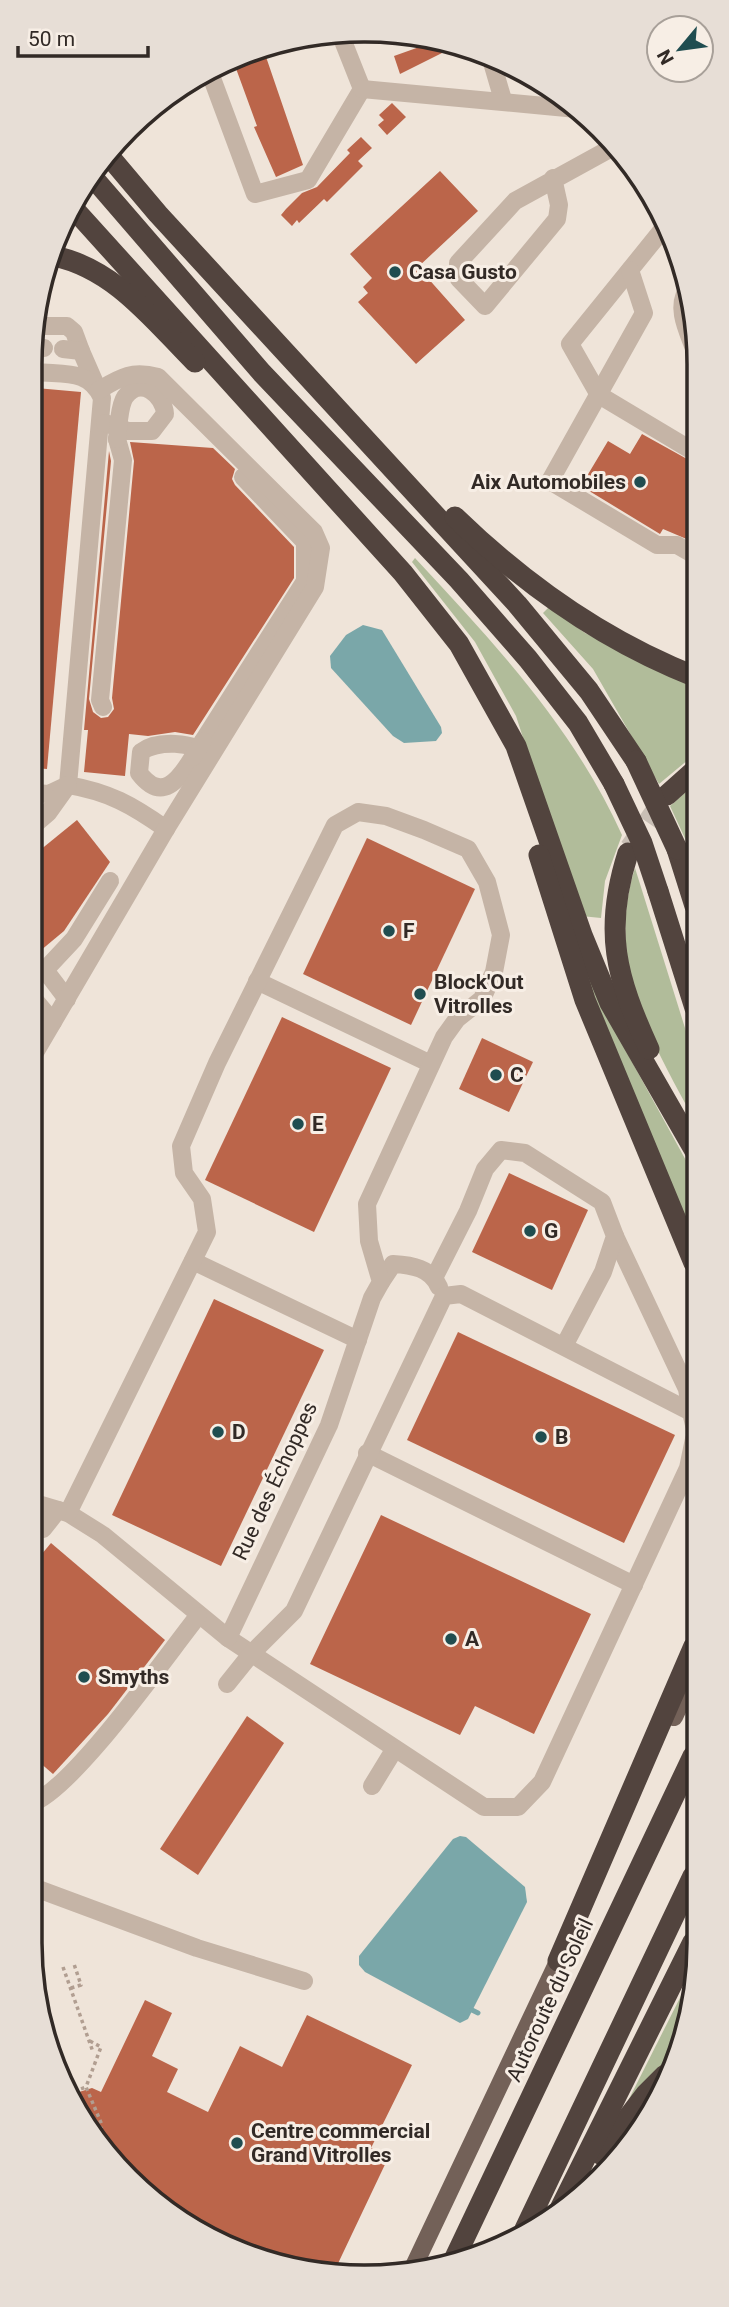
<svg xmlns="http://www.w3.org/2000/svg" width="729" height="2307" font-family="Roboto,sans-serif">
	<style>
		.green { fill: #b1bc9a }
		.water { fill: #7aa7a9 }
		.lines { fill: none; stroke-linecap: round; stroke-linejoin: round }
		.stream { stroke: #7aa7a9; stroke-width: 5 }
		.building { fill: #bb654a }
		.highway-tunnel { stroke: #c9bfb5; stroke-width: 21; stroke-dasharray: 21 10; stroke-linecap: butt }
		.path { stroke: #b19e91; stroke-width: 3.5; stroke-dasharray: 3.5 3.5; stroke-linecap: butt }
		.minor { stroke: #c5b4a6; stroke-width: 18 }
		.major { stroke: #736158; stroke-width: 18 }
		.highway { stroke: #52443e; stroke-width: 21 }
		.minor-bridge { stroke: #c5b4a6; stroke-width: 18 }
		.highway-bridge { stroke: #52443e; stroke-width: 21 }
		.poi-dot { fill: #204d50; stroke: #f7eee5; stroke-width: 2.5 }
		.labels { text-anchor: middle; dominant-baseline: central; stroke-width: 6; stroke-linejoin: round; paint-order: stroke }
		.poi-label { font-size: 21px; font-weight: bold; fill: #322a26; stroke: #f7eee5; text-anchor: start }
		.street-label { font-size: 21px; fill: #322a26; stroke: #f7eee5 }
		.rim { fill: none; stroke: #322a26; stroke-width: 3.5 }
	</style>
	<rect width="100%" height="100%" fill="#efe4d9"/>
	<g class="green">
		<path d="M415,558C495,644 573,727 622,835L605,881L601,918L581,916L516,716L475,642L412,562Z"/>
		<path d="M549,607L585,633L696,687L695,754L659,784L593,669L543,613Z"/>
		<path d="M695,784V860L670,806Z"/>
		<path d="M635,868L695,1060V1121C651,1041 605,962 635,868Z"/>
		<path d="M590,979L619,1038L695,1177L694,1239L586,982Z"/>
		<path d="M693,1972V2008L669,2065L627,2103Z"/>
	</g>
	<g class="water">
		<path d="M363,625L382,630L441,727L442,733L436,741L404,743L393,736L331,668L330,656L346,635Z"/>
		<path d="M460,1836L466,1837L525,1887L527,1902L468,2019L460,2023L365,1972L359,1965V1956L453,1839Z"/>
	</g>
	<g class="lines">
		<path class="stream" d="M472,2010L478,2013"/>
	</g>
	<g class="building">
		<path d="M439,40L456,46L400,74L394,56Z"/>
		<path d="M264,51L303,165L276,177L254,127L257,126L234,63Z"/>
		<path d="M392,103L406,117L387,135L378,125L384,120L379,115Z"/>
		<path d="M361,137L372,148L358,161L363,166L327,202L324,199L299,223L297,220L292,226L281,215L286,209L302,193L317,187L350,153L347,150Z"/>
		<path d="M440,171L478,211L418,267L465,320L416,364L358,302L368,293L363,287L372,278L350,254Z"/>
		<path d="M36,388L81,392L47,769L34,768Z"/>
		<path d="M642,434L696,464V543L663,529L660,534L581,486L608,441L630,454Z"/>
		<path d="M130,442L213,448L235,469L232,479L235,485L294,547V578L193,735L175,732L148,736L129,734L125,776L84,772L88,730H84L109,451L111,461L89,699L93,712L101,718L108,717L114,709L112,698L134,461Z"/>
		<path d="M77,820L110,862L64,931L34,956V855Z"/>
		<path d="M367,838L475,889L411,1025L303,974Z"/>
		<path d="M282,1017L391,1068L314,1232L205,1180Z"/>
		<path d="M482,1038L533,1062L509,1112L459,1089Z"/>
		<path d="M509,1173L588,1210L552,1290L472,1252Z"/>
		<path d="M214,1299L324,1350L221,1566L112,1515Z"/>
		<path d="M458,1332L675,1435L624,1543L407,1440Z"/>
		<path d="M381,1515L591,1614L534,1734L475,1706L460,1735L310,1664Z"/>
		<path d="M51,1543L165,1640L108,1714L53,1774L31,1755V1567Z"/>
		<path d="M247,1716L284,1743L198,1875L160,1849Z"/>
		<path d="M145,2000L172,2013L152,2056L178,2069L167,2092L208,2112L240,2046L282,2067L307,2015L412,2065L371,2148L389,2156L333,2274H321L216,2243L113,2164L87,2122L79,2092L92,2088L101,2092Z"/>
	</g>
	<g class="lines">
		<path class="highway-tunnel" d="M630,848L667,795"/>
		<g class="path">
			<path d="M63,1967L93,2052"/>
			<path d="M71,1988L81,1985L74,1964"/>
			<path d="M90,2041L101,2047L86,2087L102,2125L97,2137"/>
			<path d="M72,2098L75,2091L86,2087"/>
		</g>
		<g class="minor">
			<path d="M491,59L503,100"/>
			<path d="M210,73L255,194L308,180L362,89L341,36"/>
			<path d="M362,89L577,109"/>
			<path d="M553,178L559,205L557,219L485,306L459,279L458,263L515,201L615,146"/>
			<path d="M667,224L570,344L599,395L696,453"/>
			<path d="M630,270L644,313L550,481L657,545H677L696,556"/>
			<path d="M687,290C675,310 689,333 696,354"/>
			<path d="M36,326H67L74,332L81,351"/>
			<path d="M36,347L44,348"/>
			<path d="M63,349L81,351L95,383"/>
			<path d="M36,372C64,375 89,369 102,398L68,785C109,792 132,805 166,829"/>
			<path d="M105,423L128,431H152L165,414C164,395 140,375 125,397C121,403 120,413 119,420"/>
			<path d="M103,707L100,700L123,460L117,439"/>
			<path d="M203,741L305,581V542L243,477"/>
			<path d="M193,757C179,780 162,803 139,773L141,752C156,740 195,741 207,756"/>
			<path d="M34,793L49,794L68,785"/>
			<path d="M34,825L48,813L68,785"/>
			<path d="M257,981L431,1064"/>
			<path d="M33,998L53,1022"/>
			<path d="M67,999L45,970L74,939L110,881"/>
			<path d="M33,1056L166,829L315,587L321,548L314,532L158,377C132,370 121,377 99,390"/>
			<path d="M615,1236L687,1389L691,1412"/>
			<path d="M193,1261L358,1340"/>
			<path d="M435,1276L468,1211L485,1169L501,1150L525,1153L602,1202L615,1236L603,1272L564,1346"/>
			<path d="M381,1282L393,1264C412,1265 431,1268 439,1287"/>
			<path d="M367,1453L634,1585"/>
			<path d="M31,1502L68,1513L103,1535L228,1638L484,1807H518L542,1782L688,1468L694,1439"/>
			<path d="M68,1513L207,1232L202,1199L184,1173L181,1146L217,1063L335,825L358,812L386,816L424,830L468,849L487,882L501,935L494,972L482,999L457,1019L444,1037L367,1204L369,1241L381,1282L372,1298L329,1425L228,1638"/>
			<path d="M43,1529L58,1510"/>
			<path d="M227,1684L251,1654L294,1611L444,1296L461,1294L691,1412L694,1425"/>
			<path d="M372,1786L394,1750"/>
			<path d="M30,1804C72,1791 166,1656 198,1616"/>
			<path d="M30,1886L197,1948L304,1981"/>
		</g>
		<g class="major">
			<path d="M674,1717L693,1676"/>
			<path d="M413,2268L563,1951"/>
		</g>
		<g class="highway">
			<path d="M109,156L158,214L517,604L589,691L636,761"/>
			<path d="M90,174L262,373L459,580L528,659L578,723L614,784"/>
			<path d="M74,209L403,573L459,644L516,746L582,935L610,1003L695,1151"/>
			<path d="M54,256C115,269 153,320 195,362"/>
			<path d="M455,517C525,585 604,641 696,677"/>
			<path d="M667,795L695,770"/>
			<path d="M677,849L695,906"/>
			<path d="M628,853C603,931 616,977 649,1049"/>
			<path d="M539,855L585,1000L694,1263"/>
			<path d="M658,891L695,1008"/>
			<path d="M558,1961L694,1646"/>
			<path d="M600,2154L646,2094L665,2075"/>
			<path d="M558,2213L693,1942"/>
			<path d="M525,2229L693,1876"/>
			<path d="M451,2266L693,1756"/>
		</g>
		<g class="minor-bridge">
			<path d="M117,439L119,420"/>
			<path d="M193,757L203,741"/>
		</g>
		<g class="highway-bridge">
			<path d="M636,761L677,849"/>
			<path d="M614,784L642,843L658,891"/>
		</g>
	</g>
	<g class="poi-dot">
		<circle cx="395" cy="272" r="7"/>
		<circle cx="640" cy="482" r="7"/>
		<circle cx="389" cy="931" r="7"/>
		<circle cx="420" cy="994" r="7"/>
		<circle cx="496" cy="1075" r="7"/>
		<circle cx="298" cy="1124" r="7"/>
		<circle cx="530" cy="1231" r="7"/>
		<circle cx="218" cy="1432" r="7"/>
		<circle cx="541" cy="1437" r="7"/>
		<circle cx="451" cy="1639" r="7"/>
		<circle cx="84" cy="1677" r="7"/>
		<circle cx="237" cy="2143" r="7"/>
	</g>
	<g class="labels">
		<g class="poi-label">
			<text x="409" y="272">Casa Gusto</text>
			<text x="626" y="482" text-anchor="end">Aix Automobiles</text>
			<text x="403" y="931">F</text>
			<text x="434" y="982">Block'Out<tspan x="434" dy="24">Vitrolles</tspan></text>
			<text x="510" y="1075">C</text>
			<text x="312" y="1124">E</text>
			<text x="544" y="1231">G</text>
			<text x="232" y="1432">D</text>
			<text x="555" y="1437">B</text>
			<text x="465" y="1639">A</text>
			<text x="98" y="1677">Smyths</text>
			<text x="251" y="2131">Centre commercial<tspan x="251" dy="24">Grand Vitrolles</tspan></text>
		</g>
		<g class="street-label">
			<text transform="translate(275 1481) rotate(-65)">Rue des Échoppes</text>
			<text transform="translate(550 2000) rotate(-65)">Autoroute du Soleil</text>
		</g>
	</g>
	<path d="M0 0H729V2307H0ZM364 42H365A322 322 0 0 1 687 364V1943A322 322 0 0 1 365 2265H364A322 322 0 0 1 42 1943V364A322 322 0 0 1 364 42Z" fill="#e7ded6" fill-rule="evenodd"/>
	<path class="rim" d="M364 42H365A322 322 0 0 1 687 364V1943A322 322 0 0 1 365 2265H364A322 322 0 0 1 42 1943V364A322 322 0 0 1 364 42Z"/>
	<g transform="translate(680 49) rotate(241)"><circle r="33" fill="#f7eee5" stroke="#a8a099" stroke-width="2"/>
	<path d="M0-5L12 26L0 18L-12 26Z" fill="#204d50"/>
	<text y="-10" font-size="19" font-weight="bold" text-anchor="middle" fill="#322a26">N</text>
	</g>
	<path d="M18 46v10h130v-10" fill="none" stroke="#322a26" stroke-width="3.5"/>
	<text x="28" y="46" font-size="21" fill="#322a26" stroke="#f7eee5" stroke-width="5" paint-order="stroke">50 m</text>
</svg>
